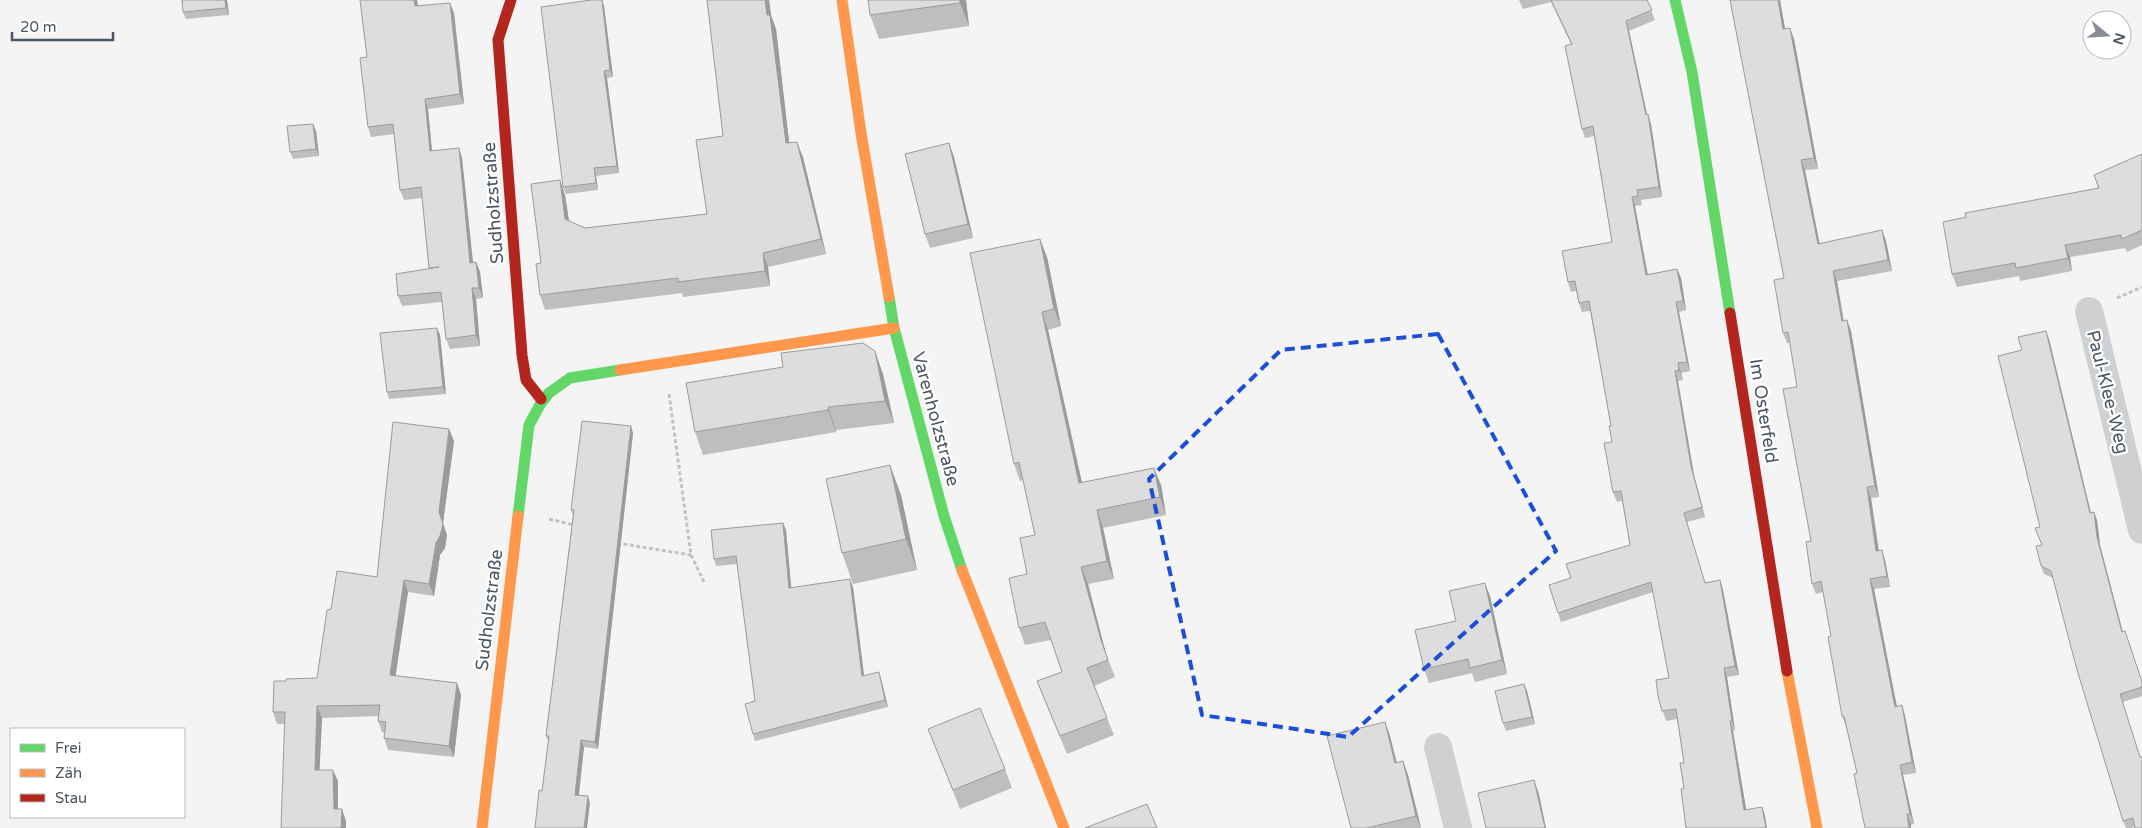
<svg xmlns="http://www.w3.org/2000/svg" width="2142" height="828" font-family="'Varela Round',sans-serif">
	<style>
		.lines { fill: none; stroke-linecap: round; stroke-linejoin: round }
		.path { stroke: #bcc7c4; stroke-width: 3; stroke-dasharray: 4 2.5; stroke-linecap: butt }
		.street { stroke: #ced0d2; stroke-width: 28 }
		.fast { stroke: #63d668; stroke-width: 11 }
		.slow { stroke: #ff974d; stroke-width: 11 }
		.jam { stroke: #b3261e; stroke-width: 11 }
		.wall { fill: #bebebf }
		.shaded-wall { fill: #9b9b9b }
		.building { fill: #ddddde; stroke: #9b9b9b }
		.marked { fill: none; stroke: #1d4ed8; stroke-width: 4; stroke-dasharray: 10 6; stroke-linejoin: round }
		.labels { text-anchor: middle; dominant-baseline: central; stroke-width: 4.5; stroke-linejoin: round; paint-order: stroke }
		.street-label { font-size: 18px; fill: #4a5661; stroke: #fff }
	</style>
	<rect width="100%" height="100%" fill="#f4f4f4"/>
	<g class="lines">
		<g class="path">
			<path d="M2117,298L2142,287"/>
			<path d="M669,394L691,555L704,582"/>
			<path d="M549,519L574,525"/>
			<path d="M617,543L691,555"/>
		</g>
		<g class="street">
			<path d="M2089,311L2142,530"/>
			<path d="M1438,747L1458,828"/>
		</g>
		<g class="fast">
			<path d="M1675,0L1692,72L1730,313"/>
			<path d="M889,297L894,328L944,516L962,570"/>
			<path d="M518,516L529,425L541,403L549,393L570,378L620,370"/>
		</g>
		<g class="slow">
			<path d="M842,0L861,133L889,297"/>
			<path d="M620,370L894,328"/>
			<path d="M962,570L1064,828"/>
			<path d="M1787,671L1817,828"/>
			<path d="M482,828L518,516"/>
		</g>
		<g class="jam">
			<path d="M511,0L498,40L522,355L526,380L541,399"/>
			<path d="M1730,313L1787,671"/>
		</g>
	</g>
	<g class="wall">
		<path d="M227,0L229,15L186,19L183,12Z"/>
		<path d="M417,0L418,6L454,13L464,104L428,109L432,151L462,158L473,262H476L480,272L483,298L476,299L480,346L450,349L446,339L442,302L402,306L398,296L429,269L422,198L404,200L400,190L394,134L371,137L368,127L367,57Z"/>
		<path d="M602,0L604,6L613,77L607,78L619,173L596,176L598,190L566,194L563,187Z"/>
		<path d="M707,0H769L771,15L776,29L789,143L803,157L826,254L768,267L770,286L683,297L682,293L545,310L540,295L541,263L560,180L565,195L569,221L585,228L707,214L723,136Z"/>
		<path d="M868,0H966L969,26L879,39L870,15Z"/>
		<path d="M1519,0H1647L1655,20L1629,31L1647,114L1651,124L1662,197L1641,200L1642,205L1635,206L1648,274L1677,269L1681,278L1686,310L1679,312L1690,371L1681,373L1683,380L1678,381L1694,475L1705,517L1687,522L1705,583L1720,580L1723,590L1739,675L1727,677L1735,730L1733,731L1746,810L1762,807L1765,816L1767,828H1686L1681,789L1684,788L1680,763H1684L1677,719L1666,721L1658,696L1656,680L1669,678L1653,592L1561,622L1549,585L1571,578L1566,564L1630,545L1622,501L1617,502L1613,492L1604,443L1612,442L1609,426H1611L1590,311L1582,312L1579,303L1576,291L1571,292L1568,282L1562,251L1612,242L1594,136L1585,138L1582,129L1565,46L1571,44L1551,2L1523,9Z"/>
		<path d="M1730,0H1780L1785,29L1794,39L1818,169L1805,170L1819,244L1882,230L1886,241L1892,271L1837,281L1844,321L1847,320L1851,331L1879,497L1871,498L1879,550L1885,560L1890,587L1874,589L1896,706L1902,705L1905,716L1916,773L1903,775L1914,824L1911,825L1857,773L1846,726L1842,716L1831,636L1823,592L1816,594L1812,584L1811,541L1797,387L1790,343H1787L1783,333L1784,278Z"/>
		<path d="M313,124L316,131L319,156L293,159L290,152Z"/>
		<path d="M949,143L954,157L973,238L930,248L925,234Z"/>
		<path d="M2142,154V245L2127,252L2125,248L2070,257L2072,271L2020,281L2019,276L1957,287L1952,274L1966,217L2098,188L2094,175Z"/>
		<path d="M1047,257L1061,326L1048,330L1082,483L1161,485L1166,515L1103,528L1114,579L1088,584L1106,654L1115,677L1094,686L1114,735L1067,754L1044,699L1037,681L1062,672L1051,640L1025,645L1019,628L1027,574L1035,535L1023,480L1020,481L1014,464Z"/>
		<path d="M437,328L440,335L446,394L389,399L387,392Z"/>
		<path d="M2049,339L2091,513L2097,520L2100,545L2123,632L2142,681V696L2123,702L2135,827L2131,828H2126L2123,821L2053,578L2044,574L2041,566L2042,545L2022,350Z"/>
		<path d="M883,374L894,423L836,430V432L703,455L695,432Z"/>
		<path d="M633,433L598,749L584,747L579,795L590,803L542,791L549,743L546,736L573,515L571,510Z"/>
		<path d="M454,441L443,523L447,535L445,548L440,555L434,596L408,592L395,676L457,683L461,695L454,757L388,750L384,738L385,733L382,732L378,721V716L322,718L319,770L338,781V809L346,821V828L285,724H277L273,712L286,681L317,678L377,577Z"/>
		<path d="M901,495L917,570L853,584L842,553Z"/>
		<path d="M783,523L786,530L791,588L853,587L864,676L881,679L888,707L755,741L753,734L755,701L737,564L716,566L714,559Z"/>
		<path d="M1490,596L1507,674L1475,682L1472,673L1429,683L1424,669L1456,621Z"/>
		<path d="M1524,684L1527,691L1535,724L1506,731L1503,723Z"/>
		<path d="M1385,722L1390,736L1397,763L1403,761L1408,775L1421,828H1351Z"/>
		<path d="M928,729L1005,769L1012,788L960,809Z"/>
	</g>
	<g class="shaded-wall">
		<path d="M225,0H227L229,15L226,8Z"/>
		<path d="M414,0H417L419,16L415,6Z"/>
		<path d="M602,0L604,6L613,77L610,70Z"/>
		<path d="M765,0H769L771,15L776,29L791,158L786,143Z"/>
		<path d="M960,0H966L969,26L960,3Z"/>
		<path d="M1778,0H1780L1787,40L1783,29Z"/>
		<path d="M450,3L454,13L464,104L460,94Z"/>
		<path d="M1626,21L1629,31L1648,119V114L1651,124L1662,197L1659,187L1646,115Z"/>
		<path d="M1790,28L1794,39L1818,169L1814,158Z"/>
		<path d="M604,71L607,78L619,173L617,166Z"/>
		<path d="M425,99L428,109L433,161L430,151Z"/>
		<path d="M313,124L316,131L319,156L316,149Z"/>
		<path d="M797,142L803,157L826,254L821,239Z"/>
		<path d="M949,143L954,157L973,238L968,224Z"/>
		<path d="M459,148L462,158L474,273L470,263Z"/>
		<path d="M1801,160L1805,170L1822,255L1818,244Z"/>
		<path d="M594,168L596,176L598,190L596,183Z"/>
		<path d="M560,180L565,195L571,234L565,219Z"/>
		<path d="M1632,197L1635,206L1649,284L1646,275Z"/>
		<path d="M1882,230L1886,241L1892,271L1888,260Z"/>
		<path d="M1040,239L1047,257L1061,326L1054,309Z"/>
		<path d="M2065,245L2070,257L2072,271L2068,258Z"/>
		<path d="M763,253L768,267L770,286L765,271Z"/>
		<path d="M476,262L480,272L483,298L479,288Z"/>
		<path d="M1677,269L1681,278L1686,310L1683,301Z"/>
		<path d="M1833,271L1837,281L1845,332L1842,321Z"/>
		<path d="M472,288L476,299L480,346L476,335Z"/>
		<path d="M1676,302L1679,312L1690,371L1687,362Z"/>
		<path d="M1042,312L1048,330L1086,501L1079,483Z"/>
		<path d="M1847,320L1851,331L1879,497L1875,486Z"/>
		<path d="M437,328L440,335L446,394L443,387Z"/>
		<path d="M2046,331L2049,339L2093,522L2090,513Z"/>
		<path d="M875,351L883,374L894,423L885,401Z"/>
		<path d="M1678,363L1681,373L1683,380L1679,370Z"/>
		<path d="M1675,371L1678,381L1694,475L1705,517L1702,507L1691,466Z"/>
		<path d="M828,407L836,430V432L828,410Z"/>
		<path d="M631,426L633,433L598,749L595,742Z"/>
		<path d="M449,429L454,441L443,523L439,512Z"/>
		<path d="M890,465L901,495L917,570L906,539Z"/>
		<path d="M1154,468L1161,485L1166,515L1160,497Z"/>
		<path d="M1867,487L1871,498L1880,561L1876,551Z"/>
		<path d="M1097,510L1103,528L1114,579L1107,561Z"/>
		<path d="M2094,512L2097,520L2100,545L2125,641L2122,632L2097,537Z"/>
		<path d="M783,523L786,530L792,595L789,588Z"/>
		<path d="M443,524L447,535L445,548L440,555L434,596L429,584L436,543Z"/>
		<path d="M1882,550L1885,560L1890,587L1887,576Z"/>
		<path d="M1081,567L1088,584L1107,658L1101,640Z"/>
		<path d="M850,579L853,587L865,683L862,676Z"/>
		<path d="M1870,579L1874,589L1899,717L1895,707Z"/>
		<path d="M404,580L408,592L394,687L390,675Z"/>
		<path d="M1720,580L1723,590L1739,675L1735,666Z"/>
		<path d="M1485,583L1490,596L1507,674L1502,660Z"/>
		<path d="M1724,668L1727,677L1735,730L1732,721Z"/>
		<path d="M879,672L881,679L888,707L885,700Z"/>
		<path d="M457,683L461,695L454,757L449,746Z"/>
		<path d="M1524,684L1527,691L1535,724L1532,717Z"/>
		<path d="M1902,705L1905,716L1916,773L1912,762Z"/>
		<path d="M317,706L322,718L319,782L315,770Z"/>
		<path d="M1730,721L1733,731L1748,820L1744,810Z"/>
		<path d="M1385,722L1390,736L1400,777L1395,763Z"/>
		<path d="M581,740L584,747L578,802L575,795Z"/>
		<path d="M1403,761L1408,775L1421,828L1416,816Z"/>
		<path d="M1900,765L1903,775L1914,824L1910,814Z"/>
		<path d="M333,770L338,781V821L334,809Z"/>
		<path d="M1534,780L1539,794L1546,828H1545Z"/>
		<path d="M588,796L590,803L587,828H584Z"/>
		<path d="M1762,807L1765,816L1767,828H1766Z"/>
		<path d="M342,809L346,821V828H341Z"/>
		<path d="M1907,814L1911,825V828H1909Z"/>
	</g>
	<g class="building">
		<path d="M182,0H225L226,8L183,12Z"/>
		<path d="M360,0H414L415,6L450,3L460,94L425,99L430,151L459,148L470,263L476,262L479,288H472L476,335L446,339L441,292L398,296L396,274L439,267L429,268L421,187L400,190L393,124L368,127L360,58L367,57Z"/>
		<path d="M591,0H602L610,70L604,71L617,166L594,168L596,183L563,187L541,7Z"/>
		<path d="M707,0H765L767,15H770L786,143L797,142L821,239L763,253L765,271L678,282V278L540,295L536,264L541,263L531,184L560,180L565,219L585,228L707,214L696,140L723,136Z"/>
		<path d="M868,0H960V3L870,15Z"/>
		<path d="M1551,0H1647L1652,10L1626,21L1646,115L1648,114L1659,187L1637,190L1638,196L1632,197L1646,275L1677,269L1683,301L1676,302L1687,362L1678,363L1679,370L1675,371L1691,466L1702,507L1684,513L1705,583L1720,580L1735,666L1724,668L1732,721H1730L1744,810L1762,807L1766,828H1686L1681,789L1684,788L1680,763H1684L1676,709L1662,711L1658,696L1656,680L1669,678L1651,582L1558,613L1549,585L1571,578L1566,564L1630,545L1621,491L1613,492L1604,443L1612,442L1609,426H1611L1589,301L1579,303L1575,281L1568,282L1562,251L1612,242L1593,126L1582,129L1565,46L1572,44Z"/>
		<path d="M1730,0H1778L1783,29L1790,28L1814,158L1801,160L1818,244L1882,230L1888,260L1833,271L1842,321L1847,320L1875,486L1867,487L1876,551L1882,550L1887,576L1870,579L1895,707L1902,705L1912,762L1900,765L1910,814H1907L1909,828H1865L1854,774L1857,773L1844,716H1842L1828,637L1831,636L1821,581L1812,584L1806,542L1811,541L1783,389L1797,387L1788,332L1783,333L1774,280L1784,278Z"/>
		<path d="M313,124L316,149L290,152L287,126Z"/>
		<path d="M949,143L968,224L925,234L905,154Z"/>
		<path d="M2142,154V230L2122,239L2121,235L2065,245L2068,258L2016,268L2015,263L1952,274L1943,222L1966,217L1965,213L2099,188L2094,175Z"/>
		<path d="M1040,239L1054,309L1042,312L1079,483L1154,468L1160,497L1097,510L1107,561L1081,567L1101,640L1108,660L1087,668L1107,718L1060,736L1037,681L1062,672L1045,622L1019,628L1009,578L1027,574L1020,538L1035,535L1019,462L1014,464L970,253Z"/>
		<path d="M437,328L443,387L387,392L380,333Z"/>
		<path d="M2046,331L2090,513L2094,512L2097,537L2122,632L2125,631L2142,682V687L2120,694L2140,757H2142V828H2135L2133,818L2123,821L2077,670L2051,571L2041,566L2036,546L2042,545L2035,528L2040,527L1998,356L2022,350L2018,337Z"/>
		<path d="M863,343L875,351L885,401L828,407V410L695,432L686,383L783,367L781,353Z"/>
		<path d="M582,421L631,426L595,742L581,740L575,795L588,796L584,828H535L539,790L542,791L549,736H546L574,510H571Z"/>
		<path d="M393,422L449,429L439,512L443,524L440,536L436,543L429,584L404,580L390,675L457,683L449,746L384,738L386,722L378,721L380,705L317,706L315,770H333L334,809H342L341,828H281L285,712H273L274,681H286V679L317,678L327,610L331,609L337,571L377,577Z"/>
		<path d="M890,465L906,539L842,553L826,479Z"/>
		<path d="M783,523L789,588L850,579L862,676L879,672L885,700L753,734L745,704L755,701L736,556L714,559L711,530Z"/>
		<path d="M1485,583L1502,660L1470,668L1468,659L1424,669L1415,630L1456,621L1449,591Z"/>
		<path d="M1524,684L1532,717L1503,723L1495,691Z"/>
		<path d="M980,708L1005,769L953,790L928,729Z"/>
		<path d="M1385,722L1395,763L1403,761L1416,816L1367,828H1351L1327,736Z"/>
		<path d="M1534,780L1545,828H1486L1478,793Z"/>
		<path d="M1147,804L1157,828H1085Z"/>
	</g>
	<path class="marked" d="M1438,334L1556,551L1348,737L1202,715L1149,479L1281,350Z"/>
	<g class="labels">
		<g class="street-label">
			<text transform="translate(493 203) rotate(-94)">Sudholzstraße</text>
			<text transform="translate(2108 392) rotate(76)">Paul-Klee-Weg</text>
			<text transform="translate(1764 411) rotate(81)">Im Osterfeld</text>
			<text transform="translate(936 419) rotate(75)">Varenholzstraße</text>
			<text transform="translate(489 610) rotate(-83)">Sudholzstraße</text>
		</g>
	</g>
	<rect x="10" y="728" width="175" height="90" fill="#ffffff" stroke="#b7bbc0"/>
	<rect x="20" y="744" width="25" height="8" fill="#63d668" stroke="#b7bbc0"/>
	<text x="55" y="753" font-size="15" fill="#4a5661">Frei</text>
	<rect x="20" y="769" width="25" height="8" fill="#ff974d" stroke="#b7bbc0"/>
	<text x="55" y="778" font-size="15" fill="#4a5661">Zäh</text>
	<rect x="20" y="794" width="25" height="8" fill="#b3261e" stroke="#b7bbc0"/>
	<text x="55" y="803" font-size="15" fill="#4a5661">Stau</text>
	<g transform="translate(2107 35) rotate(108)"><circle r="24" fill="#ffffff" stroke="#b7bbc0"/>
	<path d="M0-4L9 19L0 12L-9 19Z" fill="#868d94"/>
	<text y="-8" font-size="14" font-weight="bold" text-anchor="middle" fill="#4a5661">N</text>
	</g>
	<path d="M12 32v8h101v-8" fill="none" stroke="#4a5661" stroke-width="2.5"/>
	<text x="20" y="32" font-size="15" fill="#4a5661" stroke="#ffffff" stroke-width="4" paint-order="stroke">20 m</text>
</svg>
